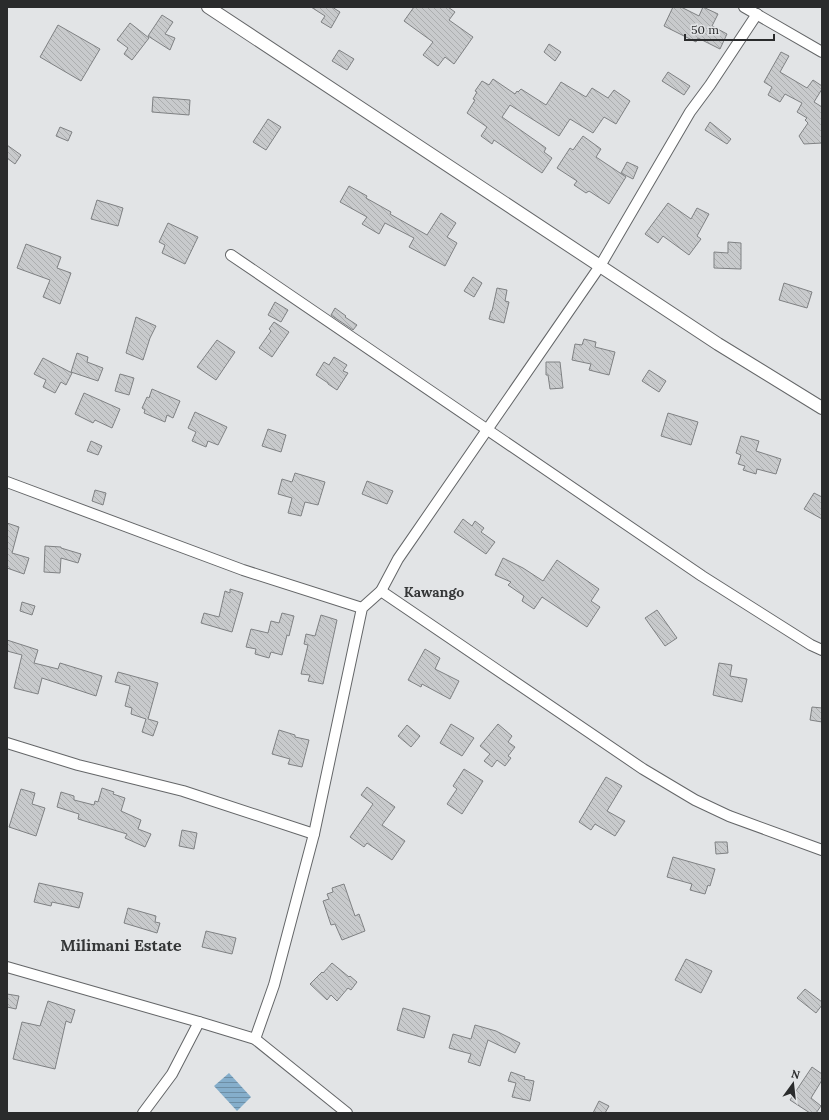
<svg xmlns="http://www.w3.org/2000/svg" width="829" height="1120" font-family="Lora,serif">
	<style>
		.water { fill: url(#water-rules) }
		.building { fill: url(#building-back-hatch); stroke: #7f8183 }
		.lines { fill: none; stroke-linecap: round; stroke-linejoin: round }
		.minor-casing { stroke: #646668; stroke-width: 12 }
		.tertiary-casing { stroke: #646668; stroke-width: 14 }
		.minor { stroke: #fff; stroke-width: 10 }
		.tertiary { stroke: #fff; stroke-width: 12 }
		.labels { text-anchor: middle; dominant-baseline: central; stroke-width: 4; stroke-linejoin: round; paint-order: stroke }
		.quarter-label { font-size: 14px; font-weight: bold; fill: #343637; stroke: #e2e4e6 }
		.district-label { font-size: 16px; font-weight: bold; fill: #343637; stroke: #e2e4e6 }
	</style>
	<defs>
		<pattern id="water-rules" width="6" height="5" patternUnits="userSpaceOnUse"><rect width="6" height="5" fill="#85aecb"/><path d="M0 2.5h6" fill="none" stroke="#6d8ea5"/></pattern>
		<pattern id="building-back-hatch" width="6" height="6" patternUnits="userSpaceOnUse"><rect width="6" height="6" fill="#c8cacc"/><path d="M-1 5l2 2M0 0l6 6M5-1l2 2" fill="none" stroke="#acaeaf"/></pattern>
	</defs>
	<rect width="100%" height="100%" fill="#e2e4e6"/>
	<path class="water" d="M229,1073L251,1097L237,1111L214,1086Z"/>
	<g class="building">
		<path d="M311,7H332L340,12L331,28L321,22L325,16Z"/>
		<path d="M414,7H448L455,12L449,20L473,37L454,64L445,57L438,66L423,55L433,42L404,21Z"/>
		<path d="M673,7H681L699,16L703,7L718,14L712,26L727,34L720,49L698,38L696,42L664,26Z"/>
		<path d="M162,15L173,22L165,34L175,38L170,50L148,36Z"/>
		<path d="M130,23L149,38L132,60L124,54L128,48L117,40Z"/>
		<path d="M58,25L100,49L81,81L40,57Z"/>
		<path d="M549,44L561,52L555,61L544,52Z"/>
		<path d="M339,50L354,59L347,70L332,61Z"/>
		<path d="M781,52L789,56L780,72L807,88L813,80L822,86V89L814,102L822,107V143L804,144L799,136L808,123L805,120L807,118L797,112L802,103L785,94L780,102L768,95L772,87L764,82Z"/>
		<path d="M668,72L690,86L684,95L662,81Z"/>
		<path d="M493,79L515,94L517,91L518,92L521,89L546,105L561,82L586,97L592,88L608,98L614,90L630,101L616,124L604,117L593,133L570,119L559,136L510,105L502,117L546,148L544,152L552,158L542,173L494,140L492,144L481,136L487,127L467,113L475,100L473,99L477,92L475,91L482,81L489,85Z"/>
		<path d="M153,97L190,100L189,115L152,112Z"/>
		<path d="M268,119L281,127L266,150L253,142Z"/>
		<path d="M710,122L731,139L727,144L705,130Z"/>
		<path d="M60,127L72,132L68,141L56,136Z"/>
		<path d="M583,136L601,149L596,157L626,177L609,204L589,191L586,193L574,185L577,181L557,168L570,148L573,150Z"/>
		<path d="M7,145L21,155L15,164L7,158Z"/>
		<path d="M627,162L638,167L633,179L621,173Z"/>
		<path d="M349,186L367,196L366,198L391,212L390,214L427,235L441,213L456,223L447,237L457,243L445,266L409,247L414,238L385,223L379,234L362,224L367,217L340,202Z"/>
		<path d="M97,200L123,208L118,226L91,219Z"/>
		<path d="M668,203L691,219L697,208L709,214L697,236L701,239L689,255L663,236L658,243L645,234Z"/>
		<path d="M168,223L198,237L185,264L162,253L165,245L159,242Z"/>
		<path d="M728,242L741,243V269L714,268V252L728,253Z"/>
		<path d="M26,244L61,257L57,268L71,273L60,304L43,297L50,280L17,268Z"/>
		<path d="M473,277L482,283L474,297L464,291Z"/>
		<path d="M784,283L812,292L807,308L779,300Z"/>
		<path d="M497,288L507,290L505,301L509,302L504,323L489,319L491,311H492Z"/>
		<path d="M275,302L288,310L281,322L268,315Z"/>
		<path d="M335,308L346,316L345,317L357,325L353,330L331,315Z"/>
		<path d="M136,317L156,326L150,338L143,360L126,353Z"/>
		<path d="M274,322L289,332L272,357L259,348L271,331L269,329Z"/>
		<path d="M584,339L596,342L595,347L615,352L609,375L589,370L591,364L572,360L575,344L582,345Z"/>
		<path d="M217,340L235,352L216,380L197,367Z"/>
		<path d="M77,353L88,357L87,362L103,368L98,381L71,372Z"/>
		<path d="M334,357L347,365L343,371L348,373L337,390L328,384V383L316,375L324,362L329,365Z"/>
		<path d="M43,358L72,373L66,385L61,382L55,393L43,387L46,380L34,374Z"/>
		<path d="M546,362H560L563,388L550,389L548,375H546Z"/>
		<path d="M649,370L666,381L659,392L642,381Z"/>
		<path d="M120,374L134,378L129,395L115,391Z"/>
		<path d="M152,389L180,401L173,418L167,415L165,422L144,413L145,410L142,408L147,397L149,398Z"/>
		<path d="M84,393L120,409L112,428L95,420L93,423L75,414Z"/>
		<path d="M195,412L227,427L218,445L208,441L206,447L192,441L196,432L188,428Z"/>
		<path d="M668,413L698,422L691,445L661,436Z"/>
		<path d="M268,429L286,435L281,452L262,446Z"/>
		<path d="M741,436L759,441L756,451L781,459L776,474L757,469L756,474L743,470L745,466L738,464L741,455L736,453Z"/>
		<path d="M91,441L102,446L98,455L87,451Z"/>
		<path d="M295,473L325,482L318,505L305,502L301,516L288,513L292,498L278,494L282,479L292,482Z"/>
		<path d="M367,481L393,491L387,504L362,494Z"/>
		<path d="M95,490L106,493L103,505L92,501Z"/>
		<path d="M814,493L822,497V519L804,509Z"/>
		<path d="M463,519L472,526L475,521L484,528L481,532L495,542L486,554L454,532Z"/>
		<path d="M7,523L19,527L12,553L29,558L24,574L7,568Z"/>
		<path d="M45,546L61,547V548L81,554L78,563L61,558L60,573L44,572Z"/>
		<path d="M503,558L523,568L543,581L557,560L599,589L591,601L600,607L587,627L542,597L534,609L522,601L524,596L508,585L511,582L495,575Z"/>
		<path d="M230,589L243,593L232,632L201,623L204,613L219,617L225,591L230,593Z"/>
		<path d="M22,602L35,606L32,615L20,611Z"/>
		<path d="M657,610L677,638L665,646L645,618Z"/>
		<path d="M282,613L294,616L289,636L287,635L282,655L271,652L269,658L255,654L256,649L246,647L251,629L268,633L271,621L279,623Z"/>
		<path d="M321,615L337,620L323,684L308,681L310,675L301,674L308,645L304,644L306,634L315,636Z"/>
		<path d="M7,640L38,650L34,663L58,669L60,663L102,676L96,696L42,678L38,694L14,688L22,655L7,651Z"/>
		<path d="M425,649L440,658L435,669L459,681L450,699L422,684L421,687L408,680Z"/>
		<path d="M719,663L732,665L730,676L747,679L742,702L713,695Z"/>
		<path d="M118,672L158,683L148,719L158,722L153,736L142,732L146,719L131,714L132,708L125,706L130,686L115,682Z"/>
		<path d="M812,707L822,708V722L810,720Z"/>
		<path d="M451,724L474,738L462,756L440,743Z"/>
		<path d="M498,724L512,736L508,742L515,747L508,756L511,758L505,766L497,760L492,767L484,761L490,754L480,746Z"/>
		<path d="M407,725L420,736L411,747L398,736Z"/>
		<path d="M279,730L295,735V737L309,740L302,767L288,764L290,759L272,754Z"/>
		<path d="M464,769L483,781L462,814L447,804L457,789L453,786Z"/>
		<path d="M606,777L622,786L607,811L625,821L615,836L595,824L591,830L579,822Z"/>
		<path d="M367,787L395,807L382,825L405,841L392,860L367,843L364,847L350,837L373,804L361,795Z"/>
		<path d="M102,788L114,792L113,794L125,798L121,811L141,820L138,829L151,834L145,847L125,838L127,834L78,819L79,814L57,807L61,792L74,796V800L94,805L95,801L98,802Z"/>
		<path d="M21,789L35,793L32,804L45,808L36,836L9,827Z"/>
		<path d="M182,830L197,833L194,849L179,846Z"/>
		<path d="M715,842H727L728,853L716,854Z"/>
		<path d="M673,857L715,869L710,886L708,885L705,894L690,890L692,884L667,877Z"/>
		<path d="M39,883L83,893L79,908L52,902L51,906L34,902Z"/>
		<path d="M344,884L355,916L359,914L365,931L342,940L335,924L331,925L323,901L329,899L327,894L333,892L332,888Z"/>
		<path d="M128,908L156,916L155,922L160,923L157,933L124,923Z"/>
		<path d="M206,931L236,938L232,954L202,947Z"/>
		<path d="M686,959L712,971L701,993L675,980Z"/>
		<path d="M332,963L349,977L350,976L357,982L351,990L348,988L337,1001L331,995L327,1000L310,984L322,972L323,973Z"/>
		<path d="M805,989L822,1002V1005L816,1013L797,998Z"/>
		<path d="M7,994L19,996L16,1009L7,1007Z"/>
		<path d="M48,1001L75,1010L71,1023L66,1021L55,1069L13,1059L22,1022L40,1026Z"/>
		<path d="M403,1008L430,1016L424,1038L397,1030Z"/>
		<path d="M475,1025L496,1031L520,1043L515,1053L488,1040L480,1066L468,1062L471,1054L449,1048L453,1034L471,1039Z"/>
		<path d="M812,1067L822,1074V1080L811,1098L821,1106L816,1113H810L790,1100Z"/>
		<path d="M511,1072L525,1077L524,1079L534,1081L530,1101L512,1097L516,1083L508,1081Z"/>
		<path d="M599,1101L609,1106L605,1113H593Z"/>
	</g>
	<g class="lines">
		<defs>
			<g id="minor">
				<path d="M744,7L822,52"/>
				<path d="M231,255L702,576L811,645L822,650"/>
				<path d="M7,482L243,570L362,608"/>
				<path d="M381,591L643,769L695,800L729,816L822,850"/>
				<path d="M7,743L78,765L183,791L314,834"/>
				<path d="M7,967L199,1022L255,1039L347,1113"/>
				<path d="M255,1039L274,985L314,834L362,608L381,591L398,559L600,266L690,112L710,85L757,14"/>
				<path d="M143,1113L172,1074L199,1022"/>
			</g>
			<path id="tertiary" d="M208,7L718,344L822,408"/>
		</defs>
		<use href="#minor" class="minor-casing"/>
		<use href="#tertiary" class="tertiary-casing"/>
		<use href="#minor" class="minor"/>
		<use href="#tertiary" class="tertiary"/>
	</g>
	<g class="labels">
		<g class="quarter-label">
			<text x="434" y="592">Kawango</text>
		</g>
		<g class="district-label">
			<text x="121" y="945">Milimani Estate</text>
		</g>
	</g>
	<rect width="829" height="1120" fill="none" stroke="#2a2b2c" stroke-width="16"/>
	<g transform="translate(793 1084) rotate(15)" stroke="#e2e4e6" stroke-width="3" paint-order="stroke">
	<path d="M0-3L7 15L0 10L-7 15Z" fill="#2a2b2c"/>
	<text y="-6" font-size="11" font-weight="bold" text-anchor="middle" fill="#2a2b2c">N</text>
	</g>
	<path d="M685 34v6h89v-6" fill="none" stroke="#2a2b2c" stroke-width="2"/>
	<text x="691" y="34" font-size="12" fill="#2a2b2c" stroke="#e2e4e6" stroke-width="3" paint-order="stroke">50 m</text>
</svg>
